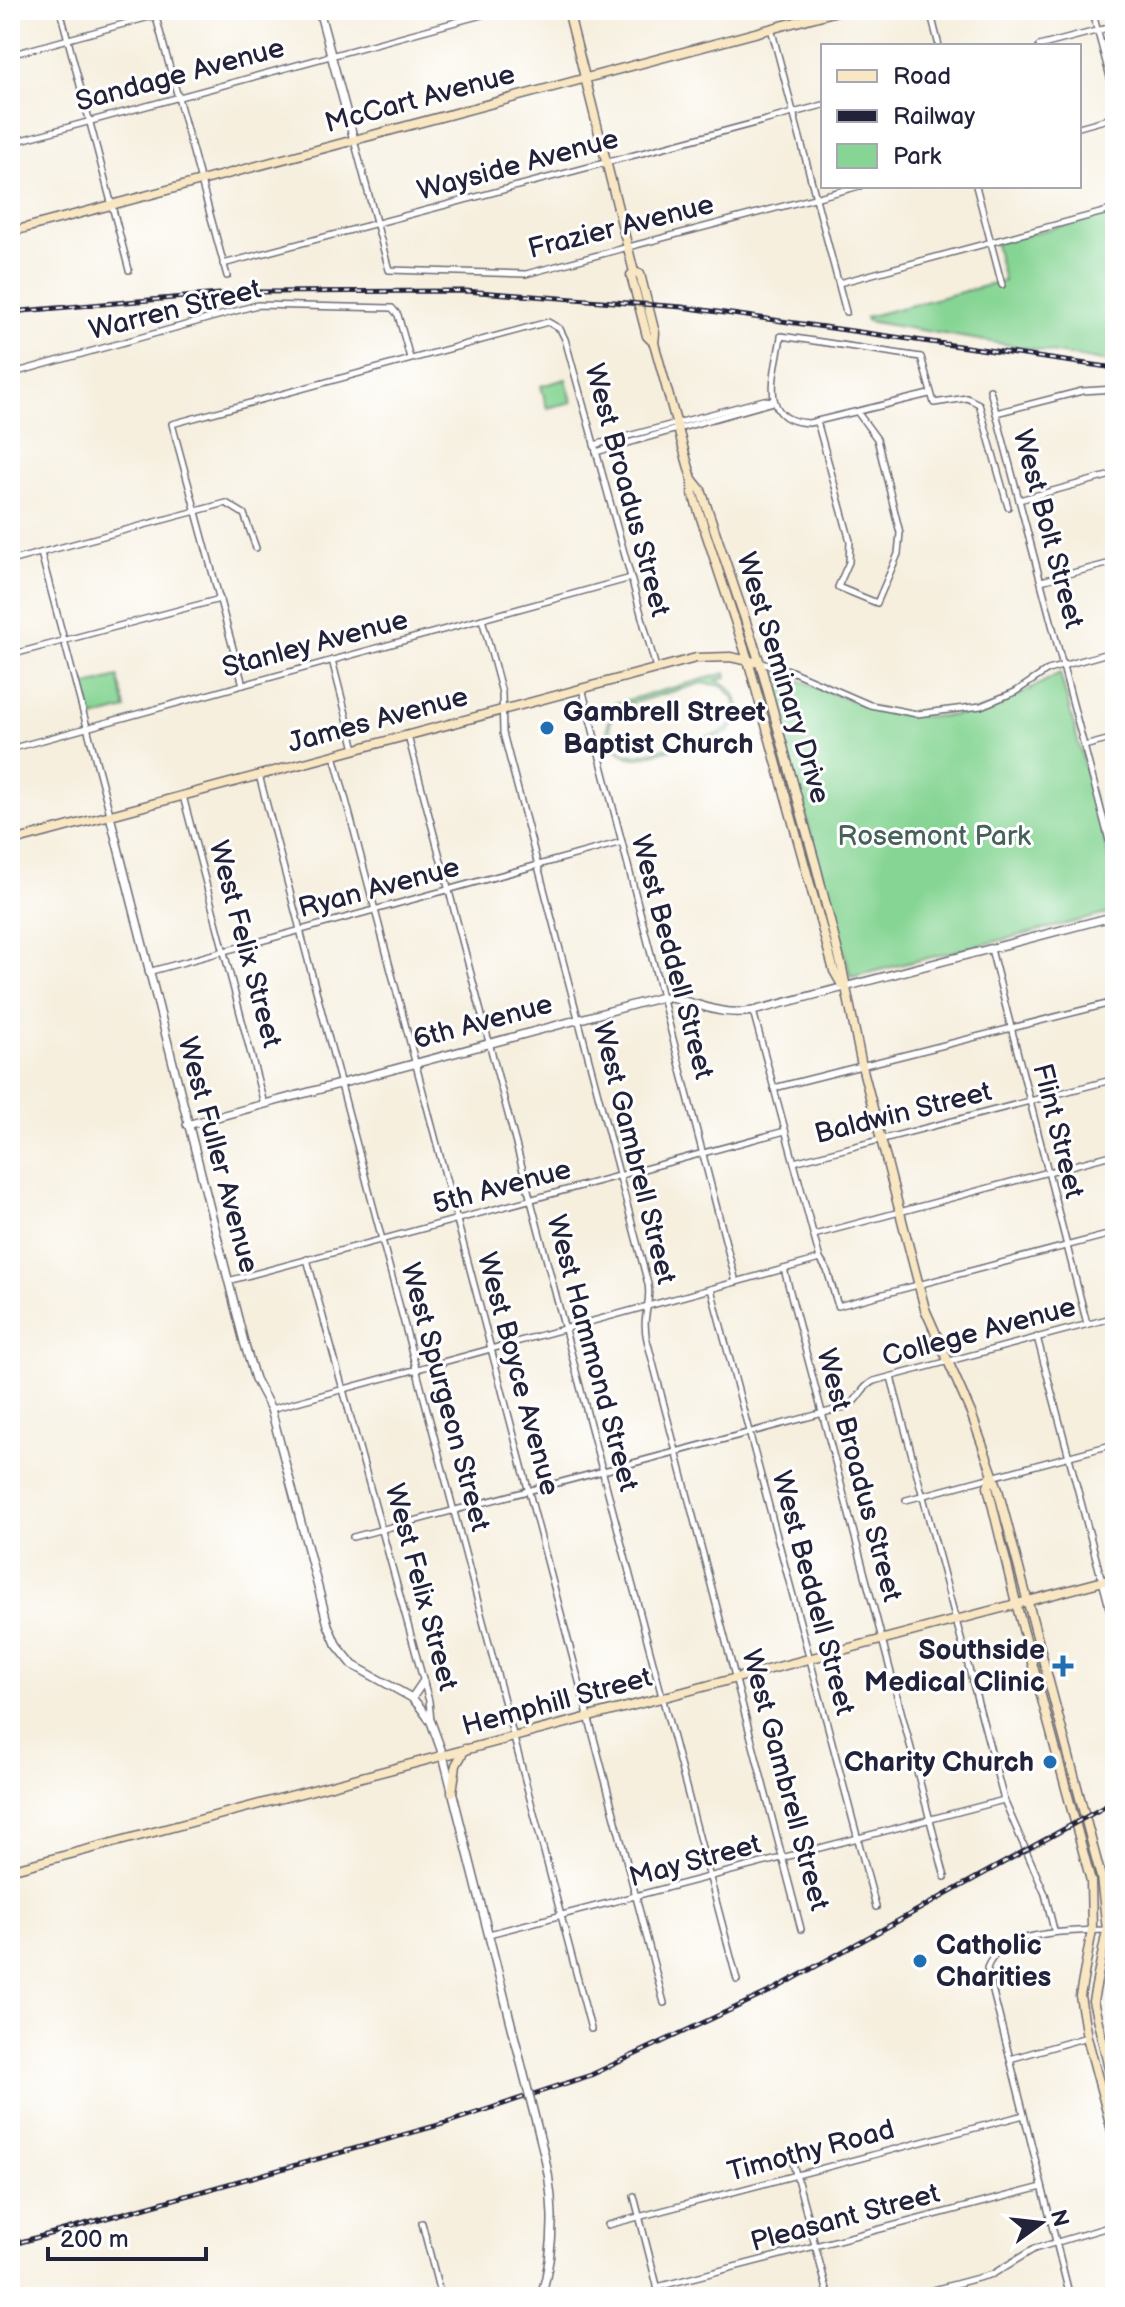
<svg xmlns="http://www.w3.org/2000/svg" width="1125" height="2307" font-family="'Balsamiq Sans',sans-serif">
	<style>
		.green { fill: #87d594; stroke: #547c68; stroke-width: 2; fill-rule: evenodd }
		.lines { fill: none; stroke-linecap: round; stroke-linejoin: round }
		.minor-casing { stroke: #6c6a74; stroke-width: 8 }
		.tertiary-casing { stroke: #6c6a74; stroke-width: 10 }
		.secondary-casing { stroke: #6c6a74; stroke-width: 11 }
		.minor { stroke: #fff; stroke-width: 5 }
		.tertiary { stroke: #fff; stroke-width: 7 }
		.secondary { stroke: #f9e7c3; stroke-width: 8 }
		.rail-casing { stroke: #22223b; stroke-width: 5 }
		.rail { stroke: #fff; stroke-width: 2; stroke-dasharray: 6; stroke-linecap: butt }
		.tertiary-bridge-casing { stroke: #6c6a74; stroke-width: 10; stroke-linecap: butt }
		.tertiary-bridge { stroke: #fff; stroke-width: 7 }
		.poi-dot { fill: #1f6fb2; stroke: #fff; stroke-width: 3 }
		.labels { text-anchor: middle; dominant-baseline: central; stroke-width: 6; stroke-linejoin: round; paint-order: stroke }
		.street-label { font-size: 28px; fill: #22223b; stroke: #fff }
		.poi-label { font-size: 28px; font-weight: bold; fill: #22223b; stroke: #fff; text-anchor: start }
		.park-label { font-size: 28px; fill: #45615a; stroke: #fff }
	</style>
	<rect width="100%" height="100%" fill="#fff"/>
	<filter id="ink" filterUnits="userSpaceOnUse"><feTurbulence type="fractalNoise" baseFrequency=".0125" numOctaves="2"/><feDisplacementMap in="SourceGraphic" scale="16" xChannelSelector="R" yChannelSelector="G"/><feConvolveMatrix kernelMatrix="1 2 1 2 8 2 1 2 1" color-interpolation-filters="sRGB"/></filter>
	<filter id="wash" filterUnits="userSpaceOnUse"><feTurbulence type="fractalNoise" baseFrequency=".006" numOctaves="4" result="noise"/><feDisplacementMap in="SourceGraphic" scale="32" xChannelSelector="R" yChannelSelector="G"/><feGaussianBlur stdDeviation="1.8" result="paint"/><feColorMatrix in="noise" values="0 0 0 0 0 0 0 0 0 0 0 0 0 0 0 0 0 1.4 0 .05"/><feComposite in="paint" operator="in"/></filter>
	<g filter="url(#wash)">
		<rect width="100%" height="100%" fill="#f6efde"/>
		<g class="green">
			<path d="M1115,212V363L867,321L866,317L1004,281L995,243Z"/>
			<path d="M566,379L572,402L547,408L541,386Z"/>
			<path d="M775,670C853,702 920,737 1005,702C1024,694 1042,682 1060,673L1115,881V912L851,977L766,675Z"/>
			<path d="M726,673L727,677L717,680C741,690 746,716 726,734L639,758C611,758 598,730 615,708L609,705ZM703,683L723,686L734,698L736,714L730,726L720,733L639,755L627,754L616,747L611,736L610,723L615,712L625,705Z"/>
			<path d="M118,677L126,709L93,718L84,686Z"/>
		</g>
	</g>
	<g filter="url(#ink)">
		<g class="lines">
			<defs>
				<g id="minor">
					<path d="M60,10L129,270"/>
					<path d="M154,10L227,276"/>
					<path d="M930,10L939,46"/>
					<path d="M1092,10L1115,96"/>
					<path d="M771,28L846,312"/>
					<path d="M1039,46L1115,26"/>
					<path d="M10,55L175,10"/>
					<path d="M1079,127L1115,117"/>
					<path d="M354,140L389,270L526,274L860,186"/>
					<path d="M10,143L500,10"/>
					<path d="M976,186L1002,285"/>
					<path d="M223,264L823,105"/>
					<path d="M839,283L1115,209"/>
					<path d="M10,374L257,305L392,308L398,315L410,358"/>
					<path d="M990,390L1115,863"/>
					<path d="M929,394L809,423C755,421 777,370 781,336L921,357L934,403L967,398L979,404L1008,507"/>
					<path d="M996,413L1082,391L1115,389"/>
					<path d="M817,421L850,541L849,562L838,587L877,603L898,554L900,533L877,439L858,413"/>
					<path d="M10,441L14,455L10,464"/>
					<path d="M594,445L764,400L774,401"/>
					<path d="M596,452L773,402"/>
					<path d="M1019,500L1115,474"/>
					<path d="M41,553L110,814"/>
					<path d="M10,561L226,503L244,514L256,548"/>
					<path d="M1041,581L1115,562"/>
					<path d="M482,619L502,693L503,733L648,1284C652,1305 641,1314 647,1340L801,1929"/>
					<path d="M10,655L220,599"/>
					<path d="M332,660L355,749"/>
					<path d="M760,663L789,670L870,705L917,714L981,706L1015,692L1048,670L1115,651"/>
					<path d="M243,685L172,424L548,322L560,329L565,339L656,668"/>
					<path d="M582,688L736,1282"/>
					<path d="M408,736L737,1980"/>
					<path d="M1084,746L1115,738"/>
					<path d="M10,749L631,578"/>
					<path d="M334,755L664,2003"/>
					<path d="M259,775L591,2029"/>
					<path d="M183,796L264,1104"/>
					<path d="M991,949L1087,1324"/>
					<path d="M148,972L622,842"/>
					<path d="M753,1011L820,1259L827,1270L838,1306L1115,1233"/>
					<path d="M774,1088L1115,1002"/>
					<path d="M794,1162L1115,1079"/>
					<path d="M814,1235L1115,1154"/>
					<path d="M307,1259L429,1701L431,1721"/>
					<path d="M784,1269L945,1877"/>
					<path d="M228,1281L785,1131"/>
					<path d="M711,1289L876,1907"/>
					<path d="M1110,1318L1115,1339"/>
					<path d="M1037,1337L1114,1626"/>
					<path d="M891,1377L1004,1800L1045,1894L1054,1930"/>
					<path d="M271,1409L820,1259"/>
					<path d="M906,1500L1115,1444"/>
					<path d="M353,1537L846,1407C859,1402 860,1387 874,1381L1115,1317"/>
					<path d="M489,1934L1004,1800"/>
					<path d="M1010,2059L1087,2037"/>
					<path d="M791,2156L829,2297"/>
					<path d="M634,2196L660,2297"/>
					<path d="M422,2223L441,2297"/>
					<path d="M608,2225L1024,2115"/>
					<path d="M657,2287L1042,2187"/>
					<path d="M907,2297L993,2274L1034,2249L1115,2225"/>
					<path d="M1070,2297L987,1968C1002,1929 1072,1931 1107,1930"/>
				</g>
				<g id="tertiary">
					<path d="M319,10L354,140"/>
					<path d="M110,816L244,1342L255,1379L271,1409L328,1625L336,1644L353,1665L412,1698L420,1707L431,1722L443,1755L516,2043"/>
					<path d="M187,1125L662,997C697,1000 715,1017 753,1011L1115,916"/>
					<path d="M412,1698L423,1682"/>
					<path d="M539,2134C555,2190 557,2242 541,2297"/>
				</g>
				<g id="secondary">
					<path d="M568,10L634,272L631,275L647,336L654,343"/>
					<path d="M10,232L841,10"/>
					<path d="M634,272L640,274L655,333L654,343L692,479L693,494L748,660L834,971L842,985"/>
					<path d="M692,479L701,490L760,663L816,866L842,968L862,1066L925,1309L971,1413L997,1486L1101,1877L1107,1930L1093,2001L1115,2094"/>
					<path d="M10,842L696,658L730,657L760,663"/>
					<path d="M991,1477L988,1487L1016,1603L1091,1881L1092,1930L1080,1996L1087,2037L1115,2142"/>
					<path d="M452,1792L456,1765L465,1749"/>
					<path d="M10,1870L1115,1578"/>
					<path d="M1107,2096L1115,2108"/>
				</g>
			</defs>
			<use href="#minor" class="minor-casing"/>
			<use href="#tertiary" class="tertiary-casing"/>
			<use href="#secondary" class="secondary-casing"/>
			<use href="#minor" class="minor"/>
			<use href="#tertiary" class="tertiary"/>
			<use href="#secondary" class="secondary"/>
			<defs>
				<g id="rail">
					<path d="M10,312L243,292L465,291L682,307L1115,368"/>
					<path d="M10,2245L446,2123L591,2075L773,1990L1115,1801"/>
				</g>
			</defs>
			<use href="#rail" class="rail-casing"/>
			<use href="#rail" class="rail"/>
			<defs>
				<path id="tertiary-bridge" d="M516,2043L539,2134"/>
			</defs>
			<use href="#tertiary-bridge" class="tertiary-bridge-casing"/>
			<use href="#tertiary-bridge" class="tertiary-bridge"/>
		</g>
	</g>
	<g class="poi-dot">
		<circle cx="547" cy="728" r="8"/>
		<path d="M1059 1654h8v8h8v8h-8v8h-8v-8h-8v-8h8z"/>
		<circle cx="1050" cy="1762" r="8"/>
		<circle cx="920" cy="1961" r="8"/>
	</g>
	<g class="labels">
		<g class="street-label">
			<text transform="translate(180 75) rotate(-15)">Sandage Avenue</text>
			<text transform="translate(420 99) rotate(-15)">McCart Avenue</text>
			<text transform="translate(518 165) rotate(-15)">Wayside Avenue</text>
			<text transform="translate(621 227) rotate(-14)">Frazier Avenue</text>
			<text transform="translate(175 310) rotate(-14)">Warren Street</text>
			<text transform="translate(627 490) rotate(75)">West Broadus Street</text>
			<text transform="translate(1048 529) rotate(75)">West Bolt Street</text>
			<text transform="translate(315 644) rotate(-15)">Stanley Avenue</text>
			<text transform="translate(783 678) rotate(73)">West Seminary Drive</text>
			<text transform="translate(378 720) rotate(-15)">James Avenue</text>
			<text transform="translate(379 888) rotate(-15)">Ryan Avenue</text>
			<text transform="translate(245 944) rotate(75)">West Felix Street</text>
			<text transform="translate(672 957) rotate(75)">West Beddell Street</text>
			<text transform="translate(483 1022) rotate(-15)">6th Avenue</text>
			<text transform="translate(903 1113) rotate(-14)">Baldwin Street</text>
			<text transform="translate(1058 1131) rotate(76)">Flint Street</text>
			<text transform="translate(634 1153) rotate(76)">West Gambrell Street</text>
			<text transform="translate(218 1155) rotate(75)">West Fuller Avenue</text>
			<text transform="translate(502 1187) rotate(-15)">5th Avenue</text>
			<text transform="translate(979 1332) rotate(-15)">College Avenue</text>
			<text transform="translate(592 1353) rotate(75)">West Hammond Street</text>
			<text transform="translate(518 1374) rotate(75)">West Boyce Avenue</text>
			<text transform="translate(445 1397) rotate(75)">West Spurgeon Street</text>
			<text transform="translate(859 1475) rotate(75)">West Broadus Street</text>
			<text transform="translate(421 1587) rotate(75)">West Felix Street</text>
			<text transform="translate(813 1593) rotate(75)">West Beddell Street</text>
			<text transform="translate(557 1702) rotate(-15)">Hemphill Street</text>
			<text transform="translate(785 1780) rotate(75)">West Gambrell Street</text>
			<text transform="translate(695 1861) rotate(-15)">May Street</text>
			<text transform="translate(811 2151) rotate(-15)">Timothy Road</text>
			<text transform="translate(845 2218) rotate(-15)">Pleasant Street</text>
		</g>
		<g class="poi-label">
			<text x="563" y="712">Gambrell Street<tspan x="563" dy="32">Baptist Church</tspan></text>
			<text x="1045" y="1650" text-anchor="end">Southside<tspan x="1045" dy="32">Medical Clinic</tspan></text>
			<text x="1034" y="1762" text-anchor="end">Charity Church</text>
			<text x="936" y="1945">Catholic<tspan x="936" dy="32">Charities</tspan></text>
		</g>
		<g class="park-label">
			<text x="934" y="836">Rosemont Park</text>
		</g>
	</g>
	<rect width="1125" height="2307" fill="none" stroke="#fff" stroke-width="40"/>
	<rect x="821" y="44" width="260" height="144" fill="#ffffff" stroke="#a7a7b1" stroke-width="2"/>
	<rect x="837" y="70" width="40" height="12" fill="#f9e7c3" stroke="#a7a7b1" stroke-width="2"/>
	<text x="893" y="84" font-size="24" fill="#22223b">Road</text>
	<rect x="837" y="110" width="40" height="12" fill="#22223b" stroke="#a7a7b1" stroke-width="2"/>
	<text x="893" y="124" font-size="24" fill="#22223b">Railway</text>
	<rect x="837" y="144" width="40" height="24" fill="#87d594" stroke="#a7a7b1" stroke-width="2"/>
	<text x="893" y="164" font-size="24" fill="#22223b">Park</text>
	<g transform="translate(1041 2223) rotate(75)" stroke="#ffffff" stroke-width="6" paint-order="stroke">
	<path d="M0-6L14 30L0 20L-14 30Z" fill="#22223b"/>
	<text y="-12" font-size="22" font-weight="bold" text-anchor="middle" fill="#22223b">N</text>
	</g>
	<path d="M48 2247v12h158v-12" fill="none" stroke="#22223b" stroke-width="4"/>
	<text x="60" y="2247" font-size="24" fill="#22223b" stroke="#ffffff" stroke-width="6" paint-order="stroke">200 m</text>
</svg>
